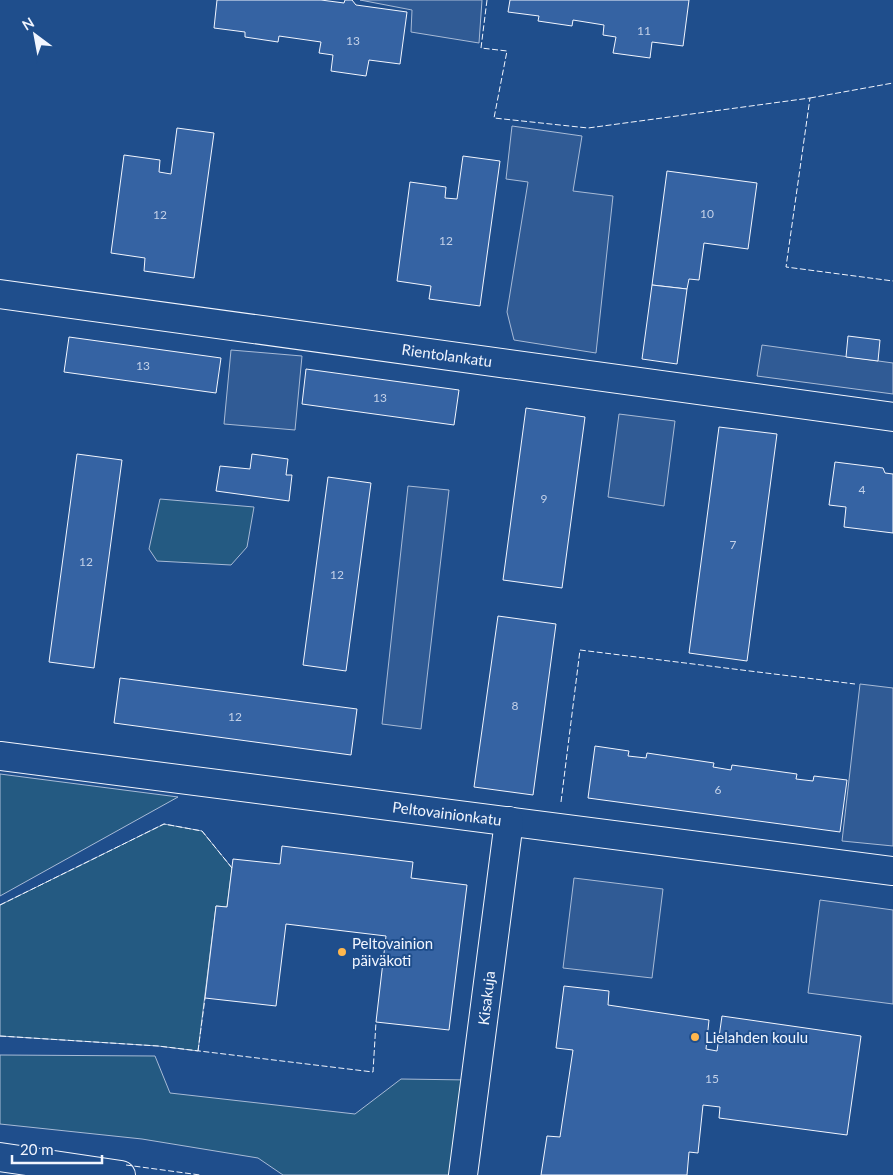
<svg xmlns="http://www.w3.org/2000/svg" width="893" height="1175" font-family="Lato,sans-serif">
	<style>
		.green { fill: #245a82; stroke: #a8bbd7 }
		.parking { fill: #305b95; stroke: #a8bbd7 }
		.building { fill: #3563a3; stroke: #f2f6ff }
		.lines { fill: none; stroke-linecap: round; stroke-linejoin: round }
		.minor-casing { stroke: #f2f6ff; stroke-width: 30 }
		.minor { stroke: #1f4e8c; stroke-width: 28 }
		.fence { stroke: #f2f6ff; stroke-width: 1; stroke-dasharray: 6 2.5; stroke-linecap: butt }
		.poi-dot { fill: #ffb74d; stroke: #1f4e8c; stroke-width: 2 }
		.labels { text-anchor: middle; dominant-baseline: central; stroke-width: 4; stroke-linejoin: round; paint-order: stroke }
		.number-label { font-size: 12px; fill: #c3d1e8 }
		.street-label { font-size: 15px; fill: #f2f6ff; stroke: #1f4e8c }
		.poi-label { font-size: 15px; fill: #f2f6ff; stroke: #1f4e8c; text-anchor: start }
	</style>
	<rect width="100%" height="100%" fill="#1f4e8c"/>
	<g class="green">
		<path d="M160,499L254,507L247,547L231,565L157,561L149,549Z"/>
		<path d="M0,774L178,797L0,896Z"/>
		<path d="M164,824L202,831L232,868L227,907L216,906L198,1051L158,1046L0,1036V905Z"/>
		<path d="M0,1055L155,1056L170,1093L355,1114L401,1079L469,1080L450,1175H283L258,1158L142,1139L0,1124Z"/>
	</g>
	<g class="parking">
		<path d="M360,0H482L479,43L411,32L412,10Z"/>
		<path d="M512,126L582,136L573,191L613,196L596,353L514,340L507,312L528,182L506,179Z"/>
		<path d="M762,345L893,363V394L757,376Z"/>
		<path d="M231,350L302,356L295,430L224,424Z"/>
		<path d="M619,414L675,421L664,506L608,497Z"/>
		<path d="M408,486L449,490L421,729L382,724Z"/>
		<path d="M860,684L893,688V846L842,841Z"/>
		<path d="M574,878L663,889L652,978L563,968Z"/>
		<path d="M820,900L893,910V1004L808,993Z"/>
	</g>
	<g class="building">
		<path d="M217,0H321L344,3L345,0H352L356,5L407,12L400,64L369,60L366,76L331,71L333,55L319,53L321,42L279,36L278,42L245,37V32L214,28Z"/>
		<path d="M510,0H689L683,46L652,42L650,58L613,53L616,37L603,35L604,25L573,20L572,26L538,21L539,16L508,12Z"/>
		<path d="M177,128L214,133L194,278L144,271L145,258L111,253L124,155L160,160L159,172L171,174Z"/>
		<path d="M463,156L500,161L480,306L429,299L431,286L397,281L410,182L446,187L445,198L457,199Z"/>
		<path d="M667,171L757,183L748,249L704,243L699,280L689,279L687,289L652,285Z"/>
		<path d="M652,285L687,289L677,364L642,359Z"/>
		<path d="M848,336L880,340L878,361L846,357Z"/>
		<path d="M69,337L221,358L216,393L64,372Z"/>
		<path d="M306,369L459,390L454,425L302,404Z"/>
		<path d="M526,408L585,417L562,588L503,580Z"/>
		<path d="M719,427L777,434L747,661L689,653Z"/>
		<path d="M77,454L122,460L94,668L49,662Z"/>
		<path d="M252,454L288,459L286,475H292L289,501L216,491L220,466L250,469Z"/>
		<path d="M835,462L883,468L885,473L893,474V533L844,527L846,507L829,505Z"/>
		<path d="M328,477L371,483L346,671L303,665Z"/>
		<path d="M498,616L556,624L533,795L474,787Z"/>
		<path d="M120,678L357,709L351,755L114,723Z"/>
		<path d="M595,746L629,751L628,756L646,758L647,753L714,763L713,767L731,770L732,765L797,774L796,779L813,781L814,776L847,780L840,832L588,798Z"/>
		<path d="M282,846L413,862L411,878L467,885L449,1030L376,1022L386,936L286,924L276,1006L205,998L216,906L227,907L233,859L280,864Z"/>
		<path d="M564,986L609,991L608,1005L709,1020L706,1049L717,1051L722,1016L861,1036L847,1135L719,1118L720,1107L703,1105L698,1153L689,1152L687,1175H541L547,1136L560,1137L573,1050L556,1048Z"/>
	</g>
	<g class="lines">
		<defs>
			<g id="minor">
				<path d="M0,294L893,417"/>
				<path d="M0,756L893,871"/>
				<path d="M0,1157L121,1175"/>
				<path d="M463,1175L509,821"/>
			</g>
		</defs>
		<use href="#minor" class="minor-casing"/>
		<use href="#minor" class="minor"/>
		<g class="fence">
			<path d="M487,0L481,48L507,51L494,118L588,128L810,98L786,267L893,281"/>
			<path d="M810,98L893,83"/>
			<path d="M561,802L580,650L855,684"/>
			<path d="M0,905L164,824L202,831L232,868"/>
			<path d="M0,1036L158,1046L373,1072L376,1022"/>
			<path d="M198,1051L205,998"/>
			<path d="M126,1165L200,1175"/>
		</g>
	</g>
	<g class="poi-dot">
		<circle cx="342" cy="952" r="5"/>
		<circle cx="695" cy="1037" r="5"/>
	</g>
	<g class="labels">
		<g class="number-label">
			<text x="644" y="30">11</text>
			<text x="353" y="40">13</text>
			<text x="707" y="213">10</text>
			<text x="160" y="214">12</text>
			<text x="446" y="240">12</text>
			<text x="143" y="365">13</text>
			<text x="380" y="397">13</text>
			<text x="862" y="489">4</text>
			<text x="544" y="498">9</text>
			<text x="733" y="544">7</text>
			<text x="86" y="561">12</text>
			<text x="337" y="574">12</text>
			<text x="515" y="705">8</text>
			<text x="235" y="716">12</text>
			<text x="718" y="789">6</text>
			<text x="712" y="1078">15</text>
		</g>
		<g class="street-label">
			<text transform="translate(447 355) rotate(8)">Rientolankatu</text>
			<text transform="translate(447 813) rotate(7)">Peltovainionkatu</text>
			<text transform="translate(486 998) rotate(-83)">Kisakuja</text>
		</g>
		<g class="poi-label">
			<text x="352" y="943">Peltovainion<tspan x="352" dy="17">päiväkoti</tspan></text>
			<text x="705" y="1037">Lielahden koulu</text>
		</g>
	</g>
	<g transform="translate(35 35) rotate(328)" stroke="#1f4e8c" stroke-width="4" paint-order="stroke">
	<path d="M0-4L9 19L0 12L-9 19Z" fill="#f2f6ff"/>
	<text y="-8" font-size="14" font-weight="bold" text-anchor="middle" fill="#f2f6ff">N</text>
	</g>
	<path d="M12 1155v8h90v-8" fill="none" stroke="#f2f6ff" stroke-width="2.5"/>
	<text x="20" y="1155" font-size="15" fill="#f2f6ff" stroke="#1f4e8c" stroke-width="4" paint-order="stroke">20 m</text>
</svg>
